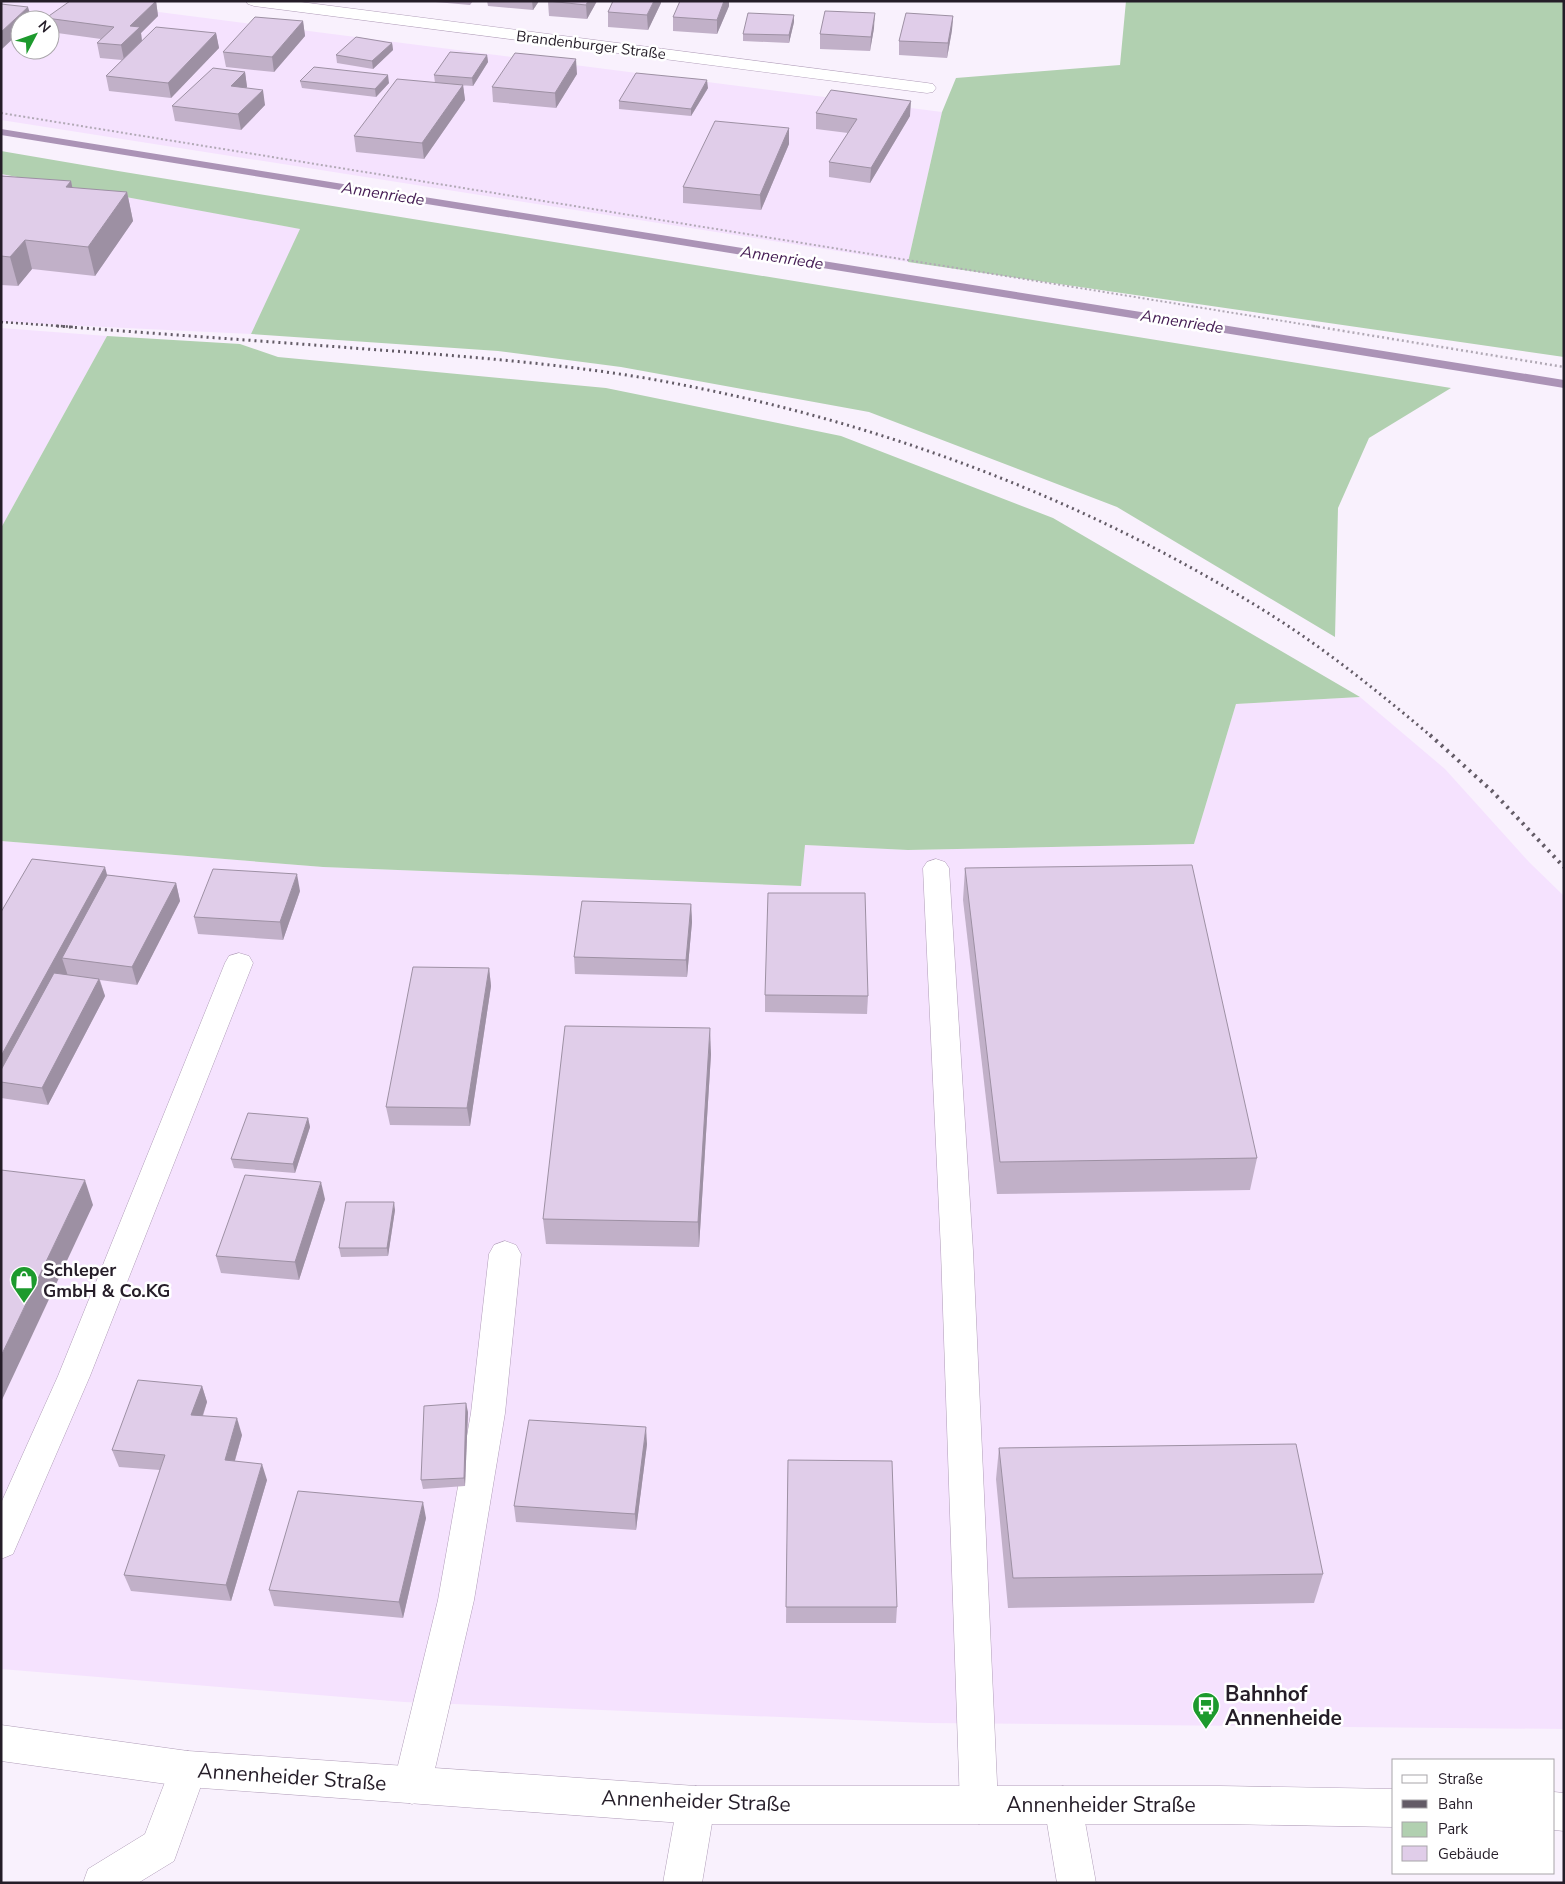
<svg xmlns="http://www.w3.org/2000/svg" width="1565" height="1884" font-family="'Nunito Sans',sans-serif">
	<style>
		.built { fill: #f5e2fe; fill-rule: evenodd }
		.green { fill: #b1d0b0 }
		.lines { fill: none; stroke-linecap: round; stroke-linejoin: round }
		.stream { fill: #ab93b6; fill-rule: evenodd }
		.service-casing { stroke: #b09db8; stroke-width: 1 }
		.minor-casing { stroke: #b09db8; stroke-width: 1 }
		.tertiary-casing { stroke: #b09db8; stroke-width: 1 }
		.path-far1 { stroke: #b1a9b5; stroke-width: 2; stroke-dasharray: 2 2.5; stroke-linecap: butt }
		.path { stroke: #b1a9b5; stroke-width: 2.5; stroke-dasharray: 2 3; stroke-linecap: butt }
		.service { fill: #fff; fill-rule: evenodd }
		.minor { fill: #fff; fill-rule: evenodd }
		.tertiary { fill: #fff; fill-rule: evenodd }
		.rail-far2 { stroke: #635b66; stroke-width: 2.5; stroke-dasharray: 2 3; stroke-linecap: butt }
		.rail-far1 { stroke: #635b66; stroke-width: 3; stroke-dasharray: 2 4; stroke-linecap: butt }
		.rail { stroke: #635b66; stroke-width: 4; stroke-dasharray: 2.5 5; stroke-linecap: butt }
		.wall { fill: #c1b0c8 }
		.shaded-wall { fill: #9d90a3 }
		.building { fill: #e0cde9; stroke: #9d90a3 }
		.labels { text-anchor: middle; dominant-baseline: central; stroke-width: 5; stroke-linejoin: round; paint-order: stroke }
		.far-street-label { font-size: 15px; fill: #251d28; stroke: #fff }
		.far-water-label { font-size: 16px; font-style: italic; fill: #441c53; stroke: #fff }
		.poi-label { font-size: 18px; font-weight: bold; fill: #251d28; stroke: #fff; text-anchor: start }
		.near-poi-label { font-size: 21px; font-weight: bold; fill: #251d28; stroke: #fff; text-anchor: start }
		.near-street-label { font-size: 21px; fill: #251d28; stroke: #fff }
	</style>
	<rect width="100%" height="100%" fill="#f9f1fd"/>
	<g class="built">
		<path d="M1,1H73L942,112L908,262L1,120ZM20,20H50V50H20Z"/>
		<path d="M1,174L301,229L251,334L1,322Z"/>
		<path d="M1,328L107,336L1,528Z"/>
		<path d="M1360,697L1445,769L1529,862L1564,896V1729L928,1723L404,1702L1,1669V841L323,867L800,886L804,845L908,850L1194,844L1236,704Z"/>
	</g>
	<g class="green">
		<path d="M1126,1H1564V357L908,262L942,112L956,78L1120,65Z"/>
		<path d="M1,151L118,171L1451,388L1369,438L1338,508L1335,637L1117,507L869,412L621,367L498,351L251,334L300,229L1,174Z"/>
		<path d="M107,336L240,344L278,357L606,388L841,436L1053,518L1360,697L1236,704L1194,844L908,850L805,845L801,886L323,867L1,841V528Z"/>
	</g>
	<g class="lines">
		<path class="stream" d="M1,129L1564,380V388L1,135Z"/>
		<defs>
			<g id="service">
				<path d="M936,859L945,862L949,868L973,1251L998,1805L992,1818L979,1824L966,1818L960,1805L941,1251L923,868L927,862Z"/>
				<path d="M239,953L249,956L253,963L90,1376L13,1554L1,1559V1503L58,1376L225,963L229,956Z"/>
				<path d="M505,1241L516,1245L521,1254L505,1413L474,1600L431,1786L425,1799L412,1804L399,1799L393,1786L438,1600L471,1413L489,1254L494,1245Z"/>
				<path d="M1063,1786L1076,1792L1082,1805L1096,1883H1057L1044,1805L1050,1792Z"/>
			</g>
			<g id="minor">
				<path d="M246,1H293L927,83L933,84L936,88L933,92L927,93L254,6L248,4Z"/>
				<path d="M188,1751L201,1756L207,1769L174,1861L138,1883H83L88,1869L145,1834L175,1756Z"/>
				<path d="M696,1786L709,1792L715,1805L702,1883H663L677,1805L683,1792Z"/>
			</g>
			<g id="tertiary">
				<path d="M1,1725L188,1751L696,1786H1220L1394,1789V1827L1220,1824H696L188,1787L1,1761Z"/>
				<path d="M1554,1792L1564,1793V1831L1554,1830Z"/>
			</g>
		</defs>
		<use href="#service" class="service-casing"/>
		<use href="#minor" class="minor-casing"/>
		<use href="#tertiary" class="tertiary-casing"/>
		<path class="path-far1" d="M1,113L1320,327"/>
		<path class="path" d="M1313,326L1564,367"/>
		<use href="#service" class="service"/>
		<use href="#minor" class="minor"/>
		<use href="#tertiary" class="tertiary"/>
		<path class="rail-far2" d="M1,322L74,327"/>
		<path class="rail-far1" d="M57,326C160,334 263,341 366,349C461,356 557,363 651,379C872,418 1090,499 1279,620C1333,655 1382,695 1431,736"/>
		<path class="rail" d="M1430,735L1492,791L1564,867"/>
	</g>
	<g class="wall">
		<path d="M156,1L158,16L141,33L142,41L216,33L219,48L171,98L109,91L106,76L122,60L100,58L97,43L101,39L50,32V20H47L46,18Z"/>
		<path d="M424,1H473L470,5Z"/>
		<path d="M487,1H539L533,10L488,6Z"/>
		<path d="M597,1L587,19L549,16L548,2Z"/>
		<path d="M613,1H661V3L648,30L608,27V12Z"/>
		<path d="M729,6L717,34L673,31V17Z"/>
		<path d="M953,16L952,30L947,58L899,55V41Z"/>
		<path d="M303,21L305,36L274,72L226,67L223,52Z"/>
		<path d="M794,22L789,43L743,41V34Z"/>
		<path d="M874,28L870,51L820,49V34Z"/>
		<path d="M392,43L393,50L373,69L337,63L336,55Z"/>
		<path d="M487,55L488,62L473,86L459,85H463L465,100L424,159L356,152L354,136L435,83L434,75Z"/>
		<path d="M245,72L247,87L246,88L265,105L241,130L175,121L172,106Z"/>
		<path d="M577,74L556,108L493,102L492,87Z"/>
		<path d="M300,81L389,83L376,97L302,88Z"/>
		<path d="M708,88L691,116L619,109V101Z"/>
		<path d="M816,113L910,116L870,183L829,177V162L848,133L816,129Z"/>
		<path d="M789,128V144L761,210L683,203V187Z"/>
		<path d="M1,176L71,181L72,188L127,192L133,221L95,276L32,269L18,286L1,285Z"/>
		<path d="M965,868L1257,1158L1250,1190L997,1194L963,900Z"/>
		<path d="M107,875L176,883L180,901L137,985L100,980L105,996L48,1105L1,1098V912Z"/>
		<path d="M300,891L283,940L198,934L194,917Z"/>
		<path d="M691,904L692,922L687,977L575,974L574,957Z"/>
		<path d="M489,968L491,986L470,1126L390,1125L386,1107Z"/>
		<path d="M765,995L868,996L867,1014L765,1012Z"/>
		<path d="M711,1054L699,1247L546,1244L543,1219Z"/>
		<path d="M308,1118L310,1127L295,1173L234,1168L231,1159Z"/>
		<path d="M325,1199L299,1280L221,1273L216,1256Z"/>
		<path d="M395,1210L388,1256L341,1257L339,1248Z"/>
		<path d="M202,1386L207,1402L203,1416L242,1435L235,1461L267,1480L231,1601L131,1591L124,1575L160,1470L119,1467L112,1450Z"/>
		<path d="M468,1412L465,1486L423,1489L421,1480Z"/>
		<path d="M647,1444L636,1530L516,1522L514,1506Z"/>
		<path d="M999,1448L1323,1574L1314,1603L1008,1608L996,1479Z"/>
		<path d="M788,1460L897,1607L896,1623H786Z"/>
		<path d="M426,1518L403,1618L274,1606L269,1590Z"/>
	</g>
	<g class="shaded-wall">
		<path d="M156,1L158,16L141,33L142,42L124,60L121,45L130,26Z"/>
		<path d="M532,1H539L533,10Z"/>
		<path d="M588,1H597L587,19L586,5Z"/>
		<path d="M654,1H661V3L648,30L647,15Z"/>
		<path d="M724,1H729V6L717,34V20Z"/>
		<path d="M28,7L32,20H20V32L1,50V32Z"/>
		<path d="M875,13L874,28L870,51L871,37Z"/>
		<path d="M794,15V22L789,43V35Z"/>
		<path d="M953,16L952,30L947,58L948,43Z"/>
		<path d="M303,21L305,36L274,72L272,57Z"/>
		<path d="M216,33L219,48L171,98L168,83Z"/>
		<path d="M392,43L393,50L373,69L372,61Z"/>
		<path d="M487,55L488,62L473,86L472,78Z"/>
		<path d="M576,59L577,74L556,108L555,93Z"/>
		<path d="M245,72L247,87L233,101L231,86Z"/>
		<path d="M388,75L389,83L376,97L375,89Z"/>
		<path d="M707,80L708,88L691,116V109Z"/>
		<path d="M463,85L465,100L424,159L422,143Z"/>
		<path d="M263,90L265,105L241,130L238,114Z"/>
		<path d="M911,101L910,116L870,183L871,168Z"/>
		<path d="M789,128V144L761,210L760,195Z"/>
		<path d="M71,181L77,210L66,187Z"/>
		<path d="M127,192L133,221L95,276L88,247Z"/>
		<path d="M25,240L32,269L18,286L10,257Z"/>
		<path d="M105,867L112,893L62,958L68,976L1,1082V1056Z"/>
		<path d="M297,874L300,891L283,940L280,922Z"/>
		<path d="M176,883L180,901L137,985L132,967Z"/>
		<path d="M691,904L692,922L687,977L686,960Z"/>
		<path d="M489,968L491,986L470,1126L467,1108Z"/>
		<path d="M99,979L105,996L48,1105L42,1088Z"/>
		<path d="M710,1028L711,1054L699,1247L698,1222Z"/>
		<path d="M308,1118L310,1127L295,1173L293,1164Z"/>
		<path d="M85,1180L93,1205L1,1402V1356Z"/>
		<path d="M321,1182L325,1199L299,1280L295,1262Z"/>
		<path d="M394,1202L395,1210L388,1256L387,1248Z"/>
		<path d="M202,1386L207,1402L197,1432L191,1415Z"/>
		<path d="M466,1403L468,1412L465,1486L464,1478Z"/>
		<path d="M237,1418L242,1435L230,1477L225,1460Z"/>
		<path d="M646,1427L647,1444L636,1530L635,1514Z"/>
		<path d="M262,1464L267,1480L231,1601L226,1585Z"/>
		<path d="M423,1502L426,1518L403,1618L399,1602Z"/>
	</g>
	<g class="building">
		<path d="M70,1H156L130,26L140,27L121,45L97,43L114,27L46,18Z"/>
		<path d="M548,1H588L586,5Z"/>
		<path d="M613,1H654L647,15L608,12Z"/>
		<path d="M680,1H724L717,20L673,17Z"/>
		<path d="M1,4L28,7L1,32Z"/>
		<path d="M825,11L875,13L871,37L820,34Z"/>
		<path d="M748,13L794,15L789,35L743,34Z"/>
		<path d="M906,13L953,16L948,43L899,41Z"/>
		<path d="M255,17L303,21L272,57L223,52Z"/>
		<path d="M156,27L216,33L168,83L106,76Z"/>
		<path d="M356,37L392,43L372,61L336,55Z"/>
		<path d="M450,52L487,55L472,78L434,75Z"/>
		<path d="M515,53L576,59L555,93L492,87Z"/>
		<path d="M314,67L388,75L375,89L300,81Z"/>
		<path d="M213,68L245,72L231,86L263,90L238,114L172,106Z"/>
		<path d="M636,73L707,80L691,109L619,101Z"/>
		<path d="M397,79L463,85L422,143L354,136Z"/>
		<path d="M831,90L911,101L871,168L829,162L857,119L816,113Z"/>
		<path d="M715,121L789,128L760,195L683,187Z"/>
		<path d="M1,176L71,181L66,187L127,192L88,247L25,240L10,257L1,256Z"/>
		<path d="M32,859L105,867L1,1056V912Z"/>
		<path d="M1192,865L1257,1158L1000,1162L965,868Z"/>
		<path d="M213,869L297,874L280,922L194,917Z"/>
		<path d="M107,875L176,883L132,967L62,958Z"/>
		<path d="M768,893H865L868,996L765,995Z"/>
		<path d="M582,901L691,904L686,960L574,957Z"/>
		<path d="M413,967L489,968L467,1108L386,1107Z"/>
		<path d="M54,973L99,979L42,1088L1,1082V1070Z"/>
		<path d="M565,1026L710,1028L698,1222L543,1219Z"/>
		<path d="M248,1113L308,1118L293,1164L231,1159Z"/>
		<path d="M1,1170L85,1180L1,1356Z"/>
		<path d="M245,1175L321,1182L295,1262L216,1256Z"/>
		<path d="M346,1202H394L387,1248H339Z"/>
		<path d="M138,1380L202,1386L191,1415L237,1418L225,1460L262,1464L226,1585L124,1575L165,1455L112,1450Z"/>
		<path d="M466,1403L464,1478L421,1480L424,1406Z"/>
		<path d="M529,1420L646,1427L635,1514L514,1506Z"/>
		<path d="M1296,1444L1323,1574L1013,1578L999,1448Z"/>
		<path d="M788,1460L892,1461L897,1607H786Z"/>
		<path d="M298,1491L423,1502L399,1602L269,1590Z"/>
	</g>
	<defs>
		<symbol id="shop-pin" viewBox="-11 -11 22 30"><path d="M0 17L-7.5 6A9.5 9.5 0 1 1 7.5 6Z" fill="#1d9a2d" stroke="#fff"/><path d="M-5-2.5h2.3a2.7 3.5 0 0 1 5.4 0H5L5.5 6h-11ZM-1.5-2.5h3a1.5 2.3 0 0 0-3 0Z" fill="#fff"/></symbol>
		<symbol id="bus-pin" viewBox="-11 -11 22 30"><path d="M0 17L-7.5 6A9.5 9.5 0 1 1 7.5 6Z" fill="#1d9a2d" stroke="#fff"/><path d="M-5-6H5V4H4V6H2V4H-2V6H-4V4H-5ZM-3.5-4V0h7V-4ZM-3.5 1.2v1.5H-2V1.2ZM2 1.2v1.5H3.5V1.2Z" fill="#fff"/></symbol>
	</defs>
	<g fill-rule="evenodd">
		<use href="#shop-pin" x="8" y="1264" width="32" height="43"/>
		<use href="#bus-pin" x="1190" y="1690" width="32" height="43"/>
	</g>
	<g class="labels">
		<g class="far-street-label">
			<text transform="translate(591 45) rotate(7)">Brandenburger Straße</text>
		</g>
		<g class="far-water-label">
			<text transform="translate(383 194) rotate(9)">Annenriede</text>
			<text transform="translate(782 258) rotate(9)">Annenriede</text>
			<text transform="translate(1182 322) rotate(9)">Annenriede</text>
		</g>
		<g class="poi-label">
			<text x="43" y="1270">Schleper<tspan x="43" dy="21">GmbH &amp; Co.KG</tspan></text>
		</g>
		<g class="near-poi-label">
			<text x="1225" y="1694">Bahnhof<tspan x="1225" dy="24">Annenheide</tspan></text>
		</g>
		<g class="near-street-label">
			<text transform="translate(292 1777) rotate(4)">Annenheider Straße</text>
			<text transform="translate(696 1801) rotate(2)">Annenheider Straße</text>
			<text x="1101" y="1805">Annenheider Straße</text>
		</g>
	</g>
	<rect width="1565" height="1884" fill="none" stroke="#251d28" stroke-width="5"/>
	<rect x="1392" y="1759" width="162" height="115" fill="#ffffff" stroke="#a8a5a9"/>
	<rect x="1402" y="1775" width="25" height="8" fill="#ffffff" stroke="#a8a5a9"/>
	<text x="1438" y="1784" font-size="15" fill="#251d28">Straße</text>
	<rect x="1402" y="1800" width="25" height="8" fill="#635b66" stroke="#a8a5a9"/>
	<text x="1438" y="1809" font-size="15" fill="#251d28">Bahn</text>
	<rect x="1402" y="1822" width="25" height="15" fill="#b1d0b0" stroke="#a8a5a9"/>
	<text x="1438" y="1834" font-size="15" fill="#251d28">Park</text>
	<rect x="1402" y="1846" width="25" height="15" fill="#e0cde9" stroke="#a8a5a9"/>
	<text x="1438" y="1859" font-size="15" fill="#251d28">Gebäude</text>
	<g transform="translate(35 35) rotate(49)"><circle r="24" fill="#ffffff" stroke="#a8a5a9"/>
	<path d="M0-4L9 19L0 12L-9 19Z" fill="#1d9a2d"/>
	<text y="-8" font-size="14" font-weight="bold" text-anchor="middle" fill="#251d28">N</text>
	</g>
</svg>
